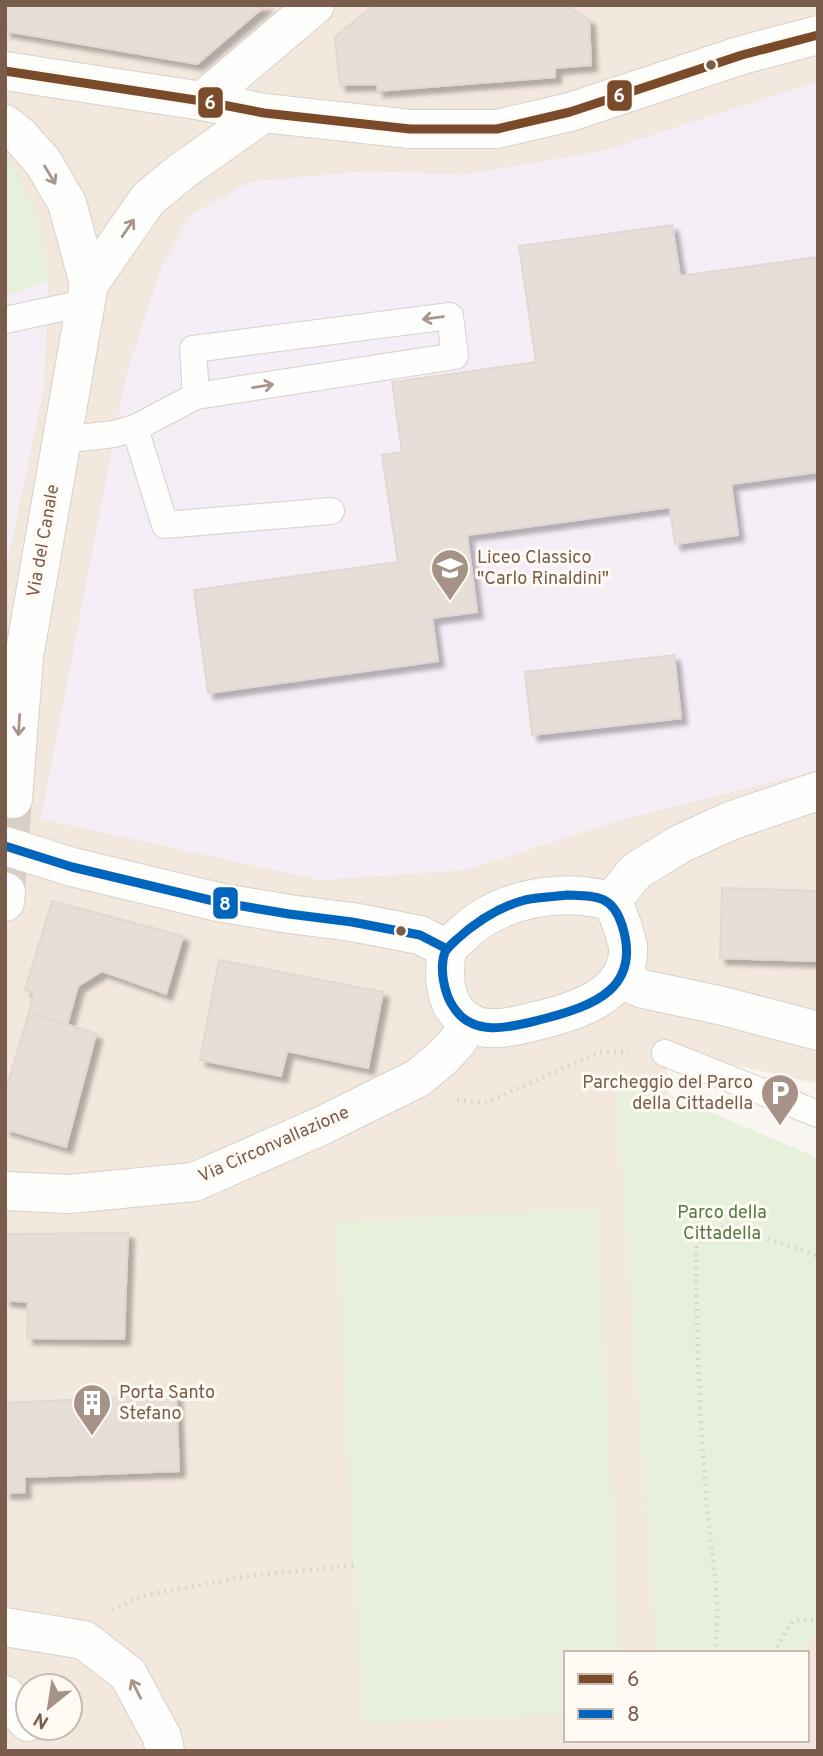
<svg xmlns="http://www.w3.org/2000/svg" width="823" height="1756" font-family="Overpass,sans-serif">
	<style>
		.residential { fill: #f2e8de; fill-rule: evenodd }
		.education { fill: #f6eef6 }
		.green { fill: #e7f0db }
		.building { fill: #e6ded7; stroke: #e2d8d2; stroke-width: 2; filter: url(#shadow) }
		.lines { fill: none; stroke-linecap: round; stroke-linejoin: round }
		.street-tunnel { stroke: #d9cfc7; stroke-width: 38; stroke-dasharray: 38 19; stroke-linecap: butt }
		.lane-casing { stroke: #d7d1cb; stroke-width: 28 }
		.street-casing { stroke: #d7d1cb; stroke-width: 40 }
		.path { stroke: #dcd5d0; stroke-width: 4.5; stroke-dasharray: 2 5; stroke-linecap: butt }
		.lane { stroke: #fefefd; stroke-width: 26 }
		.street { stroke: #fefefd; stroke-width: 38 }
		.bus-1-casing { stroke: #fffaf3; stroke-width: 14 }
		.bus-2-casing { stroke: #fffaf3; stroke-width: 14 }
		.bus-1 { stroke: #7a4b2a; stroke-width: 9 }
		.bus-2 { stroke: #0065bd; stroke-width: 9 }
		.oneway { stroke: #a8958b }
		.bus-dot { fill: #7a5c4d; stroke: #fffaf3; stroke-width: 2.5 }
		.labels { text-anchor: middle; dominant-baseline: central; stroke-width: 6; stroke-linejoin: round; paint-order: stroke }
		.street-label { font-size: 18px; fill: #7a5c4d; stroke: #fffaf3 }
		.poi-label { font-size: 18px; fill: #7a5c4d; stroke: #fffaf3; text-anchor: start }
		.park-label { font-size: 18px; fill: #537a41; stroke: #fffaf3 }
		.line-badge { stroke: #fffaf3; stroke-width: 2.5 }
		.badge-label { font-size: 19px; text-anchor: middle; font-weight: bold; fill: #fff }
	</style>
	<defs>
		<filter id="shadow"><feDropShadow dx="6" dy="6" stdDeviation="2" flood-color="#0004"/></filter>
	</defs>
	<rect width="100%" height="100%" fill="#f9f5f0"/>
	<path class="residential" d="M5,5H818V1084L691,1055L665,1054L669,1095L615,1073L657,1653H566V1740H807V1653H803L810,1635L818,1638V1751H5ZM28,1686H70V1728H28Z"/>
	<g class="education">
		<path d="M818,81V770L614,822L466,870L320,880L41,819L126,376L161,269L189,216L249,182L367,171L465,175L607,150Z"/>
		<path d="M48,280L44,388L5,573V297Z"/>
	</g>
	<g class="green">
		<path d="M5,159L12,164L36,210L44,245L48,280L5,297Z"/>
		<path d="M615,1072L818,1158V1638L810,1636L803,1653H657Z"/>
		<path d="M597,1209L620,1653H566V1714L362,1723L336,1221Z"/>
	</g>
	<g class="building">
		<path d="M5,5H266L197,64L5,31Z"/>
		<path d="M374,5H565L589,20L591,65L555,68V77L378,91L377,84L340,85L335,37Z"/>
		<path d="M672,225L680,276L818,257V472L731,484L738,535L675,544L670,507L467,535L477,612L432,618L438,661L208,693L194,590L398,562L382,455L402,452L392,382L536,362L519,246Z"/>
		<path d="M674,655L681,718L532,735L525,672Z"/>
		<path d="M722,888L818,891V961L720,958Z"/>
		<path d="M52,901L183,936L166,994L102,971L78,986L67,1025L29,1012L34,992L25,990Z"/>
		<path d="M219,960L383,992L368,1068L287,1051L281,1076L200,1060Z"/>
		<path d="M29,1012L96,1034L66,1147L5,1129V1093Z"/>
		<path d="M128,1233L124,1339L27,1338L28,1302L5,1300V1234Z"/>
		<path d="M176,1395L179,1471L24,1477L25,1492L5,1493V1403Z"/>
	</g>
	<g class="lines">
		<path class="street-tunnel" d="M6,892L13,799"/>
		<defs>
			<g id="lane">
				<path d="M5,320L85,303"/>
				<path d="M135,428L165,525L331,511"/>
				<path d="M62,440L114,434L135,428L196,396L455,356L450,316L193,349L196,396"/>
				<path d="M665,1053L818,1114"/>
			</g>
			<g id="street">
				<path d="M5,71L202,101L264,113L410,129H497L570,112L742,55L818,35"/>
				<path d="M202,101L315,5"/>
				<path d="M5,124L20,136L43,162L67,203L89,284"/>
				<path d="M13,799L24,657L89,284L148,199L182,171L264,113"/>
				<path d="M5,846L72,867L218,902L289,914L352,922L420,935L447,949"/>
				<path d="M5,902L6,892"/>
				<path d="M611,902L636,871L680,844L730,821L818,791"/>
				<path d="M447,949C443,976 443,1006 468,1022C488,1034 516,1026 536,1021C574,1012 631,996 628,946C627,941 625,936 624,931C620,920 618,911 611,902"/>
				<path d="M447,949C461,935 475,921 494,912C527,895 576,890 611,902"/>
				<path d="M619,979L643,989L723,1006L818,1031"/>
				<path d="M5,1191L69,1194L194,1182L321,1126L418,1078L442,1058L457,1042L469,1022"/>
				<path d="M5,1627L84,1640L128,1674L162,1737L165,1751"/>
				<path d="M5,1695L28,1722"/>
			</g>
		</defs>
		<use href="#lane" class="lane-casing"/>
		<use href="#street" class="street-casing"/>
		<g class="path">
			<path d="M457,1100L485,1103L600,1052L629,1053"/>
			<path d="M112,1610L141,1596L249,1576L354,1565"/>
			<path d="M714,1653C723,1610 711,1552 707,1509C700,1422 696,1333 696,1246L709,1230L732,1226L818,1256"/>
			<path d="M773,1653L793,1621L818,1619"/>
		</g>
		<use href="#lane" class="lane"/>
		<use href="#street" class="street"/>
		<defs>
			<path id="bus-1" d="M5,71L202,101L264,113L410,129H497L570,112L742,55L818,35"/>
			<g id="bus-2">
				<path d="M5,846L72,867L218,902L289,914L352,922L420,935L447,949"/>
				<path d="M567,895C595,896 612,894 622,925C642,988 594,1006 543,1019C514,1026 475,1039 454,1008C444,994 439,968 445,952C448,947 452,944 456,940C476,922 498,907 525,900C538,897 553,897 567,895Z"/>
			</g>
		</defs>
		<use href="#bus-1" class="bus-1-casing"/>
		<use href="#bus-2" class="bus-2-casing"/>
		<use href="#bus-1" class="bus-1"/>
		<use href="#bus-2" class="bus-2"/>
	</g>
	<defs><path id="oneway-shaft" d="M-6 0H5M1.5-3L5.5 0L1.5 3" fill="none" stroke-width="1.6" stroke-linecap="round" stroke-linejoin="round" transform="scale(1.75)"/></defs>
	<g class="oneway">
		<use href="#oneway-shaft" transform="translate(50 175) rotate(59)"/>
		<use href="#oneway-shaft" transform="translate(128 228) rotate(-55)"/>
		<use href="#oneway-shaft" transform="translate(433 318) rotate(173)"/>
		<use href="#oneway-shaft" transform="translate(263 386) rotate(-9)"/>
		<use href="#oneway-shaft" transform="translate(19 725) rotate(94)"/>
		<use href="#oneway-shaft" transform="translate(136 1689) rotate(-117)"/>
	</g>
	<defs>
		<symbol id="school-pin" viewBox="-11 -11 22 30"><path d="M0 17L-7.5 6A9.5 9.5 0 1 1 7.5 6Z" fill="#a69286" stroke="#fffaf3"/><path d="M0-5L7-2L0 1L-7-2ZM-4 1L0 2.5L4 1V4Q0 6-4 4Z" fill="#fff"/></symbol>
		<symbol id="parking-pin" viewBox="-11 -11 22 30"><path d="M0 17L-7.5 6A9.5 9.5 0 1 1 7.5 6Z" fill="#a69286" stroke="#fffaf3"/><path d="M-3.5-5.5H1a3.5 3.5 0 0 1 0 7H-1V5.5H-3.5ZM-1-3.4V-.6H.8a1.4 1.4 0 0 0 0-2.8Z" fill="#fff"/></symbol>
		<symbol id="building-pin" viewBox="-11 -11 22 30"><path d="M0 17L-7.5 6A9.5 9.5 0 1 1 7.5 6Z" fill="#a69286" stroke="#fffaf3"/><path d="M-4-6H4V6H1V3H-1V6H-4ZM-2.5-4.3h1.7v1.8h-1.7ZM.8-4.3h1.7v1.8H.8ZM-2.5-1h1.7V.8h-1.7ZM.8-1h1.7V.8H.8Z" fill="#fff"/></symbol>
	</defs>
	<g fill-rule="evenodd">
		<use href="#school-pin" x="428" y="546" width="44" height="60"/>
		<use href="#parking-pin" x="758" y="1071" width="44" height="60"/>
		<use href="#building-pin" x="70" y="1381" width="44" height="60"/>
	</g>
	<g class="bus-dot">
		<circle cx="711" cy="65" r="6"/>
		<circle cx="401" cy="931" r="6"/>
	</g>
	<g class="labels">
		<g class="street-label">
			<text transform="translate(44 541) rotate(-80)">Via del Canale</text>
			<text transform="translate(274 1145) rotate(-24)">Via Circonvallazione</text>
		</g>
		<g class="poi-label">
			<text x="477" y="558">Liceo Classico<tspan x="477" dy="21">"Carlo Rinaldini"</tspan></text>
			<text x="753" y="1083" text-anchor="end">Parcheggio del Parco<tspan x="753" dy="21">della Cittadella</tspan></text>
			<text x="119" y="1393">Porta Santo<tspan x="119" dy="21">Stefano</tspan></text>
		</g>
		<g class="park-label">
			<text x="722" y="1213">Parco della<tspan x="722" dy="21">Cittadella</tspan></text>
		</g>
	</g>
	<g class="line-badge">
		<rect x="606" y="79" width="27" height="33" rx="7" fill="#7a4b2a"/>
		<rect x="197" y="86" width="27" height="33" rx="7" fill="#7a4b2a"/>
		<rect x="212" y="886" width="27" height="34" rx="7" fill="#0065bd"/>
	</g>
	<g class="badge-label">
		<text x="619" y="102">6</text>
		<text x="210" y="109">6</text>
		<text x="225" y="910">8</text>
	</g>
	<rect width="823" height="1756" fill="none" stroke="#7a5c4d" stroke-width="14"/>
	<rect x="564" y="1651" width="245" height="91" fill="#fffaf3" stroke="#cabbb1" stroke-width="2"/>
	<rect x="578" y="1674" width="35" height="10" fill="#7a4b2a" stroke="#cabbb1" stroke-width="2"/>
	<text x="627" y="1686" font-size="21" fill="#7a5c4d">6</text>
	<rect x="578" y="1709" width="35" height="10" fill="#0065bd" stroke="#cabbb1" stroke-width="2"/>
	<text x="627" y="1721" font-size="21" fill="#7a5c4d">8</text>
	<g transform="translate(49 1707) rotate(210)"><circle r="33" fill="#fffaf3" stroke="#cabbb1" stroke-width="2"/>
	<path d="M0-5L12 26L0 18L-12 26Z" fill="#a69286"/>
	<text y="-10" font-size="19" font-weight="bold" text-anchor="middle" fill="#7a5c4d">N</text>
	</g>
</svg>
